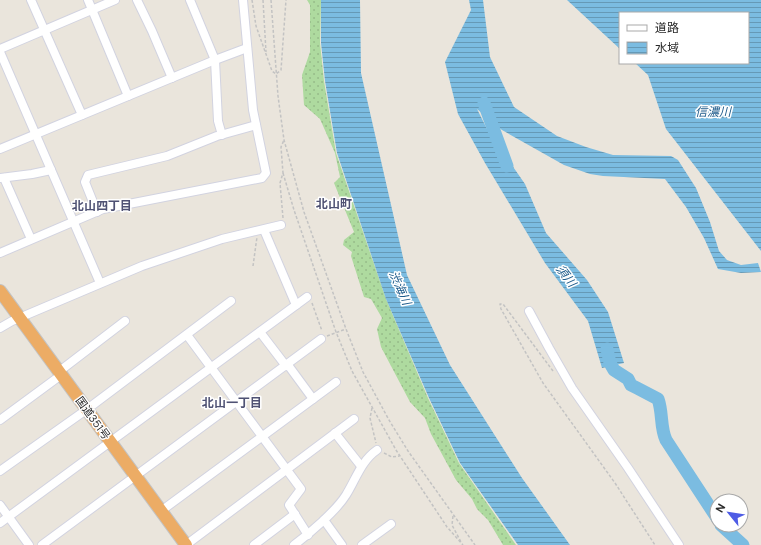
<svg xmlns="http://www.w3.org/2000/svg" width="761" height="545" font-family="'DM Sans','Noto Sans JP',sans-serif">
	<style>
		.grass { fill: url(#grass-dots) }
		.water { fill: url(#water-rules) }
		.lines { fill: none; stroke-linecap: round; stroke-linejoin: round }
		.river { stroke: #7bbce1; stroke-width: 13 }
		.minor-casing { stroke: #d2d3e0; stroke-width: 10 }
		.highway-casing { stroke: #c3c3c3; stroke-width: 14 }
		.path { stroke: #c3c3c3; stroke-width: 1.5; stroke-dasharray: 3 2; stroke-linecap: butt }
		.minor { stroke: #fff; stroke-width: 8 }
		.highway { stroke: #ecac65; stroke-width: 12 }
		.labels { text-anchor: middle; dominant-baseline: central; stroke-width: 3; stroke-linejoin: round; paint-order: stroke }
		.street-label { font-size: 11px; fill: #292929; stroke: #fff }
		.water-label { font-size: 12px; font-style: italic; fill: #1c5a8a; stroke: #fff }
		.neighbourhood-label { font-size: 12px; font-weight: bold; fill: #4f5274; stroke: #fff }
	</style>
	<defs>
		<pattern id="grass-dots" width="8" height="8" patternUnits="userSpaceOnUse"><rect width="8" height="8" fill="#aeda9f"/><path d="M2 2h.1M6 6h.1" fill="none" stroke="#96bb89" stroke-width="1.8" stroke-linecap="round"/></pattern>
		<pattern id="water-rules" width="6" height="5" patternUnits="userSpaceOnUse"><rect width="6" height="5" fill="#7bbce1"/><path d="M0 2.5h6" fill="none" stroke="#6599b6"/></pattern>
	</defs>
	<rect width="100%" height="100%" fill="#eae5dc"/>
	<path class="grass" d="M307,0H321L320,43L324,81L336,153L386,299L428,398L459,463L516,545H503L488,520L477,509L472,499L456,480L431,434L425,418L410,402L381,347L377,329L382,318L371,299L364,297L351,256L352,252L343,245L344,240L354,232L334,183L340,177L335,153L320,119L304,105L302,75L310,52V5Z"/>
	<g class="water">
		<path d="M321,0H360L361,73L407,275L450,365L522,478L570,545H518L460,463L429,398L386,299L337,153L325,81L321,43Z"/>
		<path d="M469,0H483L490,57L514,107L557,136L586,147L613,155L671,156L678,160L696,188L710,222L719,251L727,260L741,265L758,263L761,272L741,273L718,269L704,238L686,207L665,179L603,176L590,174L564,165L502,130L477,109L487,129L525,184L546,233L587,280L608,312L624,363L602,368L588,321L545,263L485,163L458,114L445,62L471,10Z"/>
		<path d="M567,0H761V251L666,129L648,75L635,63H748V13H620V49Z"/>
	</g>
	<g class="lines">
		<g class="river">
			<path d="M484,103L507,166"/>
			<path d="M607,349L610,363L614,370L628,379L631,385L637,388L658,399C663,413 660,427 666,440L717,518"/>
			<path d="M721,525L743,545"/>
		</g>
		<defs>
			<g id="minor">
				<path d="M31,0L82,115"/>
				<path d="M88,0L128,96"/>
				<path d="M137,0L152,31L172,78"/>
				<path d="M190,0L215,60L218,121L222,135"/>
				<path d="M0,49L115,0"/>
				<path d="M0,52L100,283"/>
				<path d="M0,149L215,60L247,48"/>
				<path d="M0,178L32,174L51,170"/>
				<path d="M4,178L31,239"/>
				<path d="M97,212L85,182L88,175L167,156L217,136L256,125"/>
				<path d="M264,230L296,305"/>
				<path d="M0,253L103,209L262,178L266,173L253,110L243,0"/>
				<path d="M529,311L549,348L572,388L628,468L679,545"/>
				<path d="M0,328L12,321L142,266L222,239L281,225"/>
				<path d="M260,332L286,366"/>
				<path d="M187,335L301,489L289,505L308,535"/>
				<path d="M288,365L313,399"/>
				<path d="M0,420L57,378L61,374V370L125,321"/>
				<path d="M335,433L361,466"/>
				<path d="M0,471L86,410L231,301"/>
				<path d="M0,505L29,545"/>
				<path d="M161,511L336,382"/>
				<path d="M324,520L342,545"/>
				<path d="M0,523L307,297"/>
				<path d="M42,545L321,339"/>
				<path d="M186,545L354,419"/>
				<path d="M254,545L295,514"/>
				<path d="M294,545C309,534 336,511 346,495C356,479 361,461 377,450"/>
				<path d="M362,545L391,524"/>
			</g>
			<path id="highway" d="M0,291L186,545"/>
		</defs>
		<use href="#minor" class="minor-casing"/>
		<use href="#highway" class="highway-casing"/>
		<g class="path">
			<path d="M252,0L256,26L272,71L276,74L281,70L286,0"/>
			<path d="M263,0L266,52"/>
			<path d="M271,0L278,96L284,140L304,212L346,329L363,372L389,420L408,451L475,545"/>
			<path d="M283,173L294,210L336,332L352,371L396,450L447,527L463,545"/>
			<path d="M283,218L280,183L283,173L281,147L284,140"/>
			<path d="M253,266L257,237"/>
			<path d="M312,303L322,331"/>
			<path d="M327,336L346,329"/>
			<path d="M553,371L503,304H500L501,309L543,383L615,483L655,545"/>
			<path d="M372,408L370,418L376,443"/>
			<path d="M384,453L392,457L399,456"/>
			<path d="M453,516L452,525L461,542"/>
		</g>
		<use href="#minor" class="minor"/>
		<use href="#highway" class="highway"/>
	</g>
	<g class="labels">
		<g class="street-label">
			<text transform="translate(93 418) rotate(54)">国道351号</text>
		</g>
		<g class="water-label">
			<text x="713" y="112">信濃川</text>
			<text transform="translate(566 276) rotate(52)">須川</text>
			<text transform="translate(400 288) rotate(66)">渋海川</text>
		</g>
		<g class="neighbourhood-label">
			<text x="334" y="204">北山町</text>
			<text x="102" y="206">北山四丁目</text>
			<text x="232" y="403">北山一丁目</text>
		</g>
	</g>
	<rect x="619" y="12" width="130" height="52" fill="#ffffff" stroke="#a9a9a9"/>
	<rect x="627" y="25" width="20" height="6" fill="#ffffff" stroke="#a9a9a9"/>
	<text x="655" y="32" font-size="12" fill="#292929">道路</text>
	<rect x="627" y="42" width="20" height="12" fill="url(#water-rules)" stroke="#a9a9a9"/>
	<text x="655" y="52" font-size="12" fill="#292929">水域</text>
	<g transform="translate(729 513) rotate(300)"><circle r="19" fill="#ffffff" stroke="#a9a9a9"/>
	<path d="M0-3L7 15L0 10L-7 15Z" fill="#4e5ce5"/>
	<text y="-6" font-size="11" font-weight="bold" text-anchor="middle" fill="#292929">N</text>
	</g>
</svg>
